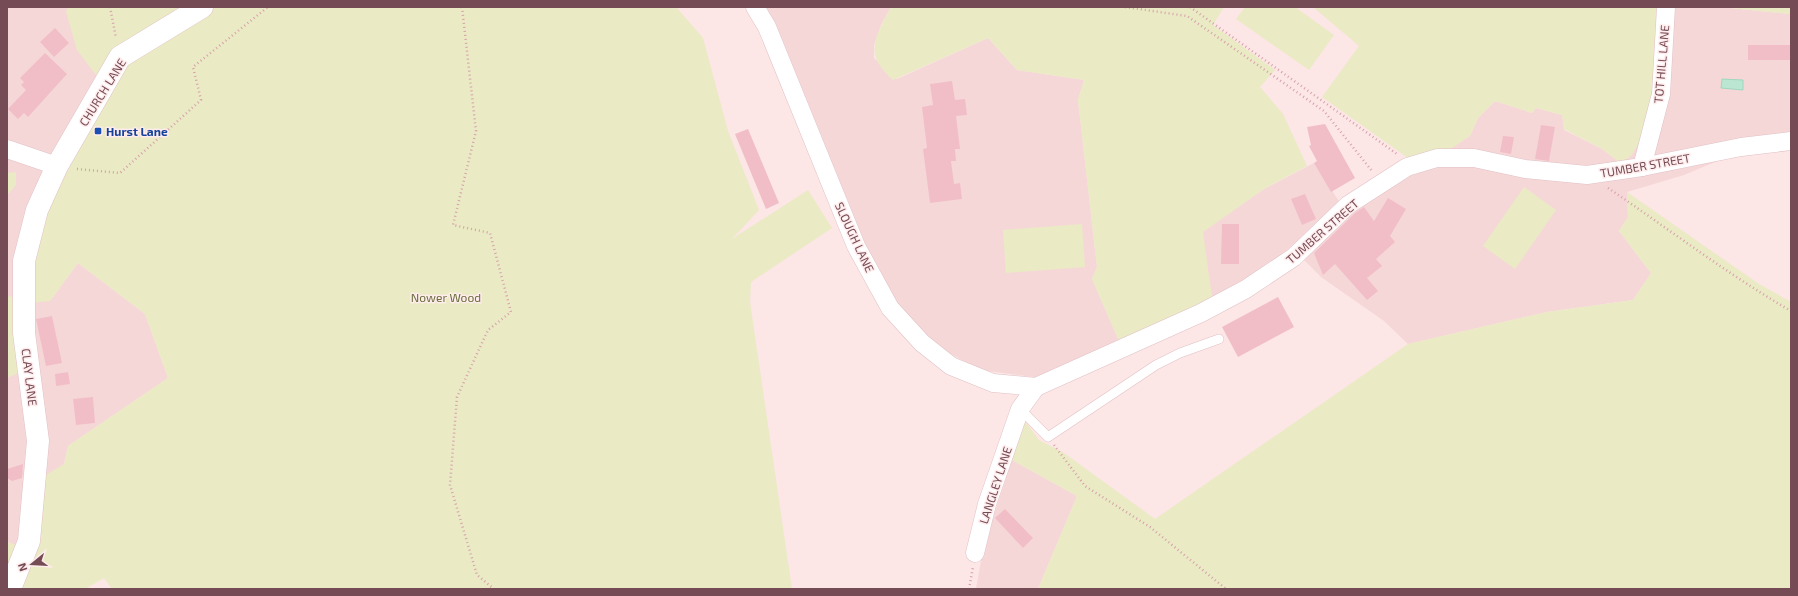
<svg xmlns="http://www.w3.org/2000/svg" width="1798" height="596" font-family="'Exo 2',sans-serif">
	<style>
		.residential { fill: #f6d7d8 }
		.green { fill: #eaeac4 }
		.water { fill: #bae6d2; stroke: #a1d7bf }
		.building { fill: #f1bec8 }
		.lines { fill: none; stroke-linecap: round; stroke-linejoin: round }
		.service-casing { stroke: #e1c1c5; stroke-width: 10 }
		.minor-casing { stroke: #e1c1c5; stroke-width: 19 }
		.tertiary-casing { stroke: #e1c1c5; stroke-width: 23 }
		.path { stroke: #d6a1ac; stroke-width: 2.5; stroke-dasharray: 1 3; stroke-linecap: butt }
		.service { stroke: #fff; stroke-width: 9 }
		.minor { stroke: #fff; stroke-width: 18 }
		.tertiary { stroke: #fff; stroke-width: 22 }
		.transit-dot { fill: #1a4fb4; stroke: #ffecec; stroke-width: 1.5 }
		.labels { text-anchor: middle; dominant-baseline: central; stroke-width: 3; stroke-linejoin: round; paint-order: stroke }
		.street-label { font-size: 12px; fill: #754b55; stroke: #ffecec }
		.transit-label { font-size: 12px; font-weight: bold; fill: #164399; stroke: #ffecec; text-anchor: start }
		.park-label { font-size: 12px; fill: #6a6f3d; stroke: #ffecec }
	</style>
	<rect width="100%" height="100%" fill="#fce6e6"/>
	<g class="residential">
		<path d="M7,7H69L66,12L109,92L50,301L78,263L145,314L168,378L68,446L64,464L32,551L7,542Z"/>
		<path d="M759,7H891L881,25L874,45V58L897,79L988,38L1017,70L1084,80L1078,100L1097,267L1092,279L1119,341L1041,378L980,370L933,344L894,306L861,246Z"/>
		<path d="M1660,7H1720L1791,14V136L1727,157L1684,175L1627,192L1628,217L1619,231L1651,273L1633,300L1547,312L1408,344L1384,321L1321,277L1303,259L1293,245L1259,272L1212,298L1202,232L1264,189L1314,163L1346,212L1470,136L1478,118L1495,101L1532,113L1536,108L1562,115L1564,130L1602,149L1618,161Z"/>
		<path d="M1012,460L1077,496L1038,589H976L984,544Z"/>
	</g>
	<g class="green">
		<path d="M69,7H676L703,38L728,131L759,210L732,239L808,190L832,228L751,282L750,302L792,589H112L104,578L85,589H7V542L32,550L44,476L64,464L68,446L168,378L145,314L78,263L50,301L30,303L33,252L67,162L109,92L77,50L66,12Z"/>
		<path d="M891,7H1224L1213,25L1275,70L1260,87L1283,114L1307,166L1264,189L1203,232L1212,298L1119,341L1092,279L1097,267L1078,100L1084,80L1017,70L988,38L893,80C863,54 875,38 891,7Z"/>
		<path d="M1245,7H1295L1334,35L1309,70L1236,19Z"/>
		<path d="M1313,7H1660C1657,39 1654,141 1627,159C1625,160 1621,160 1618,161L1602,149L1564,129L1562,115L1536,108L1532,113L1495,101L1478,118L1470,136L1452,148L1428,152L1408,158L1322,97L1359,46Z"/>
		<path d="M1720,7H1791V14H1790Z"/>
		<path d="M16,172V185L7,195V173Z"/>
		<path d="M1524,187L1556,210L1515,269L1483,246Z"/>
		<path d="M1627,192L1759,284L1791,302V589H1038L1077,496L1012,460L1022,417L1039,440L1064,453L1155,519L1408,344L1547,312L1633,300L1651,273L1619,231L1628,217Z"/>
		<path d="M1082,224L1085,267L1006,273L1003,230Z"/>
		<path d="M12,296L21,372L7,378V297Z"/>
	</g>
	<path class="water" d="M1722,79L1743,80V90L1721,88Z"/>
	<g class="building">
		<path d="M55,28L69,43L54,57L40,42Z"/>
		<rect x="1748" y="45" width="43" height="15"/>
		<path d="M45,53L67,74L28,117L24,113L18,119L8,109L26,90L21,85L24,82L20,78Z"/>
		<path d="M952,81L955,100L965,99L967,115L956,116L960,149H955L956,161H951L954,184L960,183L962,199L930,203L923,149L927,148L922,107L933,105L930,84Z"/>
		<path d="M1325,124L1355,178L1331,192L1314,163L1317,161L1309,146L1311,145L1307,127Z"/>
		<path d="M1541,125L1555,127L1549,161L1535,159Z"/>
		<path d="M748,129L779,203L766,209L735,134Z"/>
		<path d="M1503,136L1514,137L1511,154L1500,152Z"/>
		<path d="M1305,194L1316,219L1302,225L1291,199Z"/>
		<path d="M1388,198L1406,209L1390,236L1395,242L1376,259L1382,266L1367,278L1378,291L1367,300L1335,264L1323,275L1314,253L1355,213L1364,207L1374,221Z"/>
		<path d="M1222,224H1239V264H1221Z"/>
		<path d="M1278,297L1294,327L1238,357L1222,327Z"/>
		<path d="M52,316L62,363L46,366L36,319Z"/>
		<path d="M68,372L70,384L56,386L55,374Z"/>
		<path d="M93,397L95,423L76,425L73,399Z"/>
		<path d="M23,464L22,478L12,481L7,478V469Z"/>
		<path d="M1005,509L1033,538L1023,548L995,518Z"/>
	</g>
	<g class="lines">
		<defs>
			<path id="service" d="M1020,409L1048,437L1156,365L1180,353L1219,339"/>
			<g id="minor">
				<path d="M755,7L767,27L856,246L890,308L922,343L951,366L993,383L1036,387"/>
				<path d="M7,149L57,166"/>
				<path d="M1642,167L1661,94L1666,7"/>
				<path d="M1036,387L1201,313L1246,289L1294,257L1348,205L1407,167L1437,158H1474L1525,169L1587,175L1642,167L1741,147L1791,141"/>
				<path d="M975,553L987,504L1020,409L1036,387"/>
			</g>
			<path id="tertiary" d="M10,589L29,541L38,441L24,333V261L37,210L57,166L120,57L202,7"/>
		</defs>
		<use href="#service" class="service-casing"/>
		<use href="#minor" class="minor-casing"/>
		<use href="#tertiary" class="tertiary-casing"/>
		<g class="path">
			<path d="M110,7L116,38"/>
			<path d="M462,7L476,131L453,225L490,233L511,312L488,330L457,397L450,485L477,575L494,589"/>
			<path d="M1125,7L1187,16L1324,111L1372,171"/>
			<path d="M1190,7L1397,154"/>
			<path d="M77,169L120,173L201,100L193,67L268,7"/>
			<path d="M1608,188C1669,229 1727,274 1791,311"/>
			<path d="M1054,445L1085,486L1150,527L1226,589"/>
			<path d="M969,589L973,567"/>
		</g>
		<use href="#service" class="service"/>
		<use href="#minor" class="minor"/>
		<use href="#tertiary" class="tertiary"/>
	</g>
	<rect class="transit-dot" x="94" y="127" width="8" height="8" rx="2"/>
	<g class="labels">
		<g class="street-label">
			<text transform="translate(1661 64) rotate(-85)">TOT HILL LANE</text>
			<text transform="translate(102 92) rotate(-58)">CHURCH LANE</text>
			<text transform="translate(1645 165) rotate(-10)">TUMBER STREET</text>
			<text transform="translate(1322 231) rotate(-41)">TUMBER STREET</text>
			<text transform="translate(855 237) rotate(65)">SLOUGH LANE</text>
			<text transform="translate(30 377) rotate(83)">CLAY LANE</text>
			<text transform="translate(995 485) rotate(-72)">LANGLEY LANE</text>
		</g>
		<g class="transit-label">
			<text x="106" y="131">Hurst Lane</text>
		</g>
		<g class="park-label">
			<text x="446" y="297">Nower Wood</text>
		</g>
	</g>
	<rect width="1798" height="596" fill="none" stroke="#754b55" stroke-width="16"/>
	<g transform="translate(32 564) rotate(252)" stroke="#ffecec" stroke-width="3" paint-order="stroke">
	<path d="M0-3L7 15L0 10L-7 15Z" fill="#754b55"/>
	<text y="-6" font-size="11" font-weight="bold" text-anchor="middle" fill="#754b55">N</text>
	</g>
</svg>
